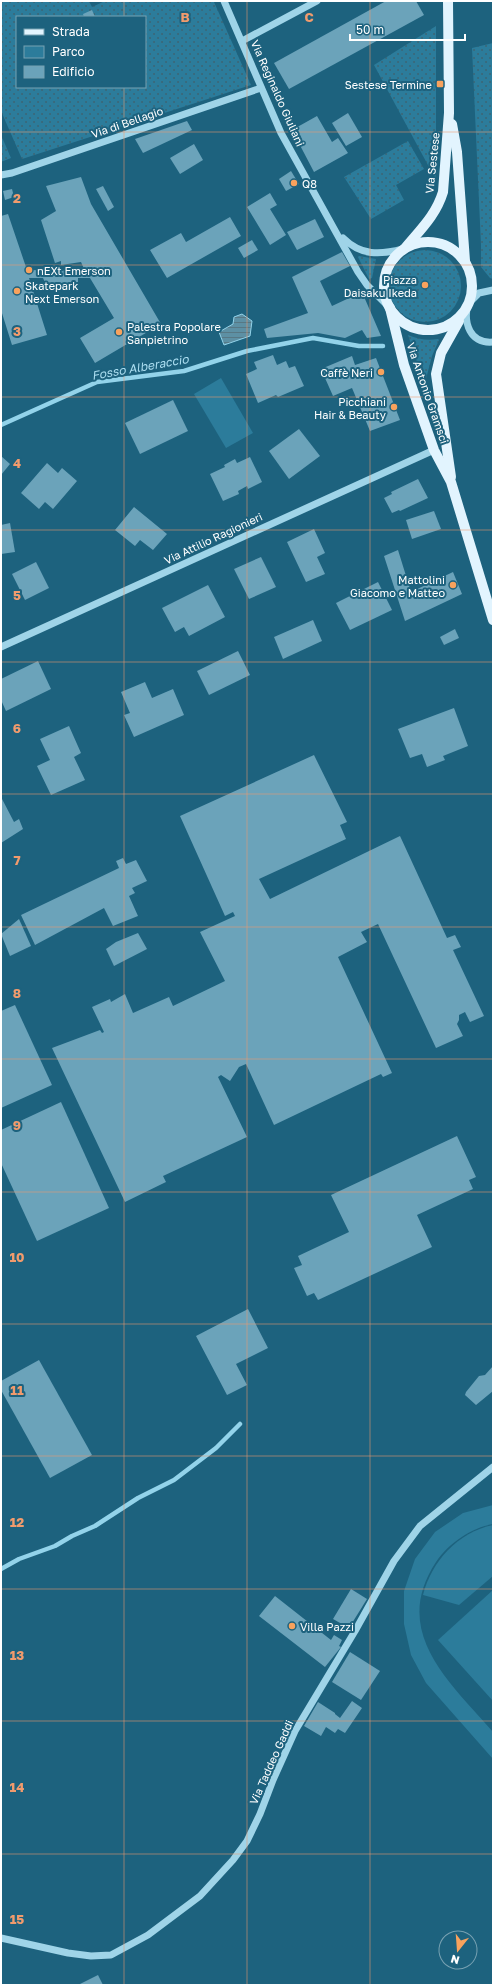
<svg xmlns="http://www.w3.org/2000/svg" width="494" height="1986" font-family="'Golos Text',sans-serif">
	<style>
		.green { fill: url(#green-dots); fill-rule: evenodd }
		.pitch { fill: #2c7c9b }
		.water { fill: url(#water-rules); stroke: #93d3ea }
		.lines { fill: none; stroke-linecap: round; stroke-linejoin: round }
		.stream { stroke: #93d3ea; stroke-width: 4.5 }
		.building { fill: #6ba3ba }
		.minor { stroke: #9fd4e8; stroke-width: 7 }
		.major { stroke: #e2f4fe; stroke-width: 10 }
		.grid { fill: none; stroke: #f19b6d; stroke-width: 1; stroke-opacity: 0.55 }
		.poi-dot { fill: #f8a25d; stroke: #1d627e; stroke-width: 1.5 }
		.labels { text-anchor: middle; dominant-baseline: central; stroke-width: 4; stroke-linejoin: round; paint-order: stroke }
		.poi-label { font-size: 11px; fill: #fff; stroke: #1d627e; text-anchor: end }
		.street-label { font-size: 11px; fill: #fff; stroke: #1d627e }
		.water-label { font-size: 12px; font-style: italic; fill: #abddf0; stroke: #1d627e }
		.grid-label { font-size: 13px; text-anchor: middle; font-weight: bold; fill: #f19b6d; stroke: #1d627e; stroke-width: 4; stroke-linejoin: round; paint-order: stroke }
	</style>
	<defs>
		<pattern id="green-dots" width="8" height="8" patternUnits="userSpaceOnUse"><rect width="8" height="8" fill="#2c7c9b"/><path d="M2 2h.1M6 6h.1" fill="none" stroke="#3c6474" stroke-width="1.8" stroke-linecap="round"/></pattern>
		<pattern id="water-rules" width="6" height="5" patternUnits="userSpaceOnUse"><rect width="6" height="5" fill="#5d90a4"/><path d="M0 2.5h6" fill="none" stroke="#577885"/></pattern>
	</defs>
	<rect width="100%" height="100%" fill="#1d627e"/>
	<g class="green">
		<path d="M1,1H89L92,7L105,1L214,2L251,85L22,159L1,111ZM17,17H145V87H17Z"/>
		<path d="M436,26V180L374,65Z"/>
		<path d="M493,43V279L490,278L481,267V245L472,48Z"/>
		<path d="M1,135L11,158L1,162Z"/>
		<path d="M408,141L424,169L396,185L404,200L371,219L344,177Z"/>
		<circle cx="425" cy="286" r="36"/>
		<path d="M359,256L376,259L372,278L369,279L358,257Z"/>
		<path d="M408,335C418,339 427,341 438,339L439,340L432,356L426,379L423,380Z"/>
	</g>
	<g class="pitch">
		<path d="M221,378L253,433L226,448L194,394Z"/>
		<path d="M493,1505V1524C471,1528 449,1543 436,1562C390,1632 450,1682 493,1732V1759L426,1683L411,1655L404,1624V1591L415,1559L435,1532L463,1513Z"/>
		<path d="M493,1525V1576L459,1605L423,1595C431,1562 458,1532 493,1525Z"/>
		<path d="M493,1590V1701L438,1640Z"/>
	</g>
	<path class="water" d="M242,314L252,321L250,336L224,345L219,332L233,324L234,317Z"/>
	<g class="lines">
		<g class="stream">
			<path d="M1,425L97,382L184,371L247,351L313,338L359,346H383"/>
			<path d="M1,1569L19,1559L55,1546L72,1536L95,1526L138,1498L174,1480L216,1448L240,1424"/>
		</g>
	</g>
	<g class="building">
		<path d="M386,1H416L424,15L289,89L274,63Z"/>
		<path d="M92,10L95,17H84L83,14Z"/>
		<path d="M348,113L362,137L346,146L332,123Z"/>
		<path d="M317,116L332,142L338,138L348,153L314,172L292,130Z"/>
		<path d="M187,121L192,130L143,153L135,139Z"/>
		<path d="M194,144L203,160L180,174L170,158Z"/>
		<path d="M291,171L299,184L286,191L279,179Z"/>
		<path d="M81,177L91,204L161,324L95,363L80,338L114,318L90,278H78V287H47L43,278H29L47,335L12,345L1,310V216L8,214L27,270L85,271L81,262L61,265V261L55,263L41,220L56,211L46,186Z"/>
		<path d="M103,186L114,207L108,211L96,189Z"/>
		<path d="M12,189L14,197L5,200L3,191Z"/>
		<path d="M270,193L277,205L270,209L286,235L270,245L247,207Z"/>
		<path d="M230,217L241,236L167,278L150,250L181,233L186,242Z"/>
		<path d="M315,219L324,237L297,250L287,232Z"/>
		<path d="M252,240L258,250L244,258L238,248Z"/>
		<path d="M342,252L350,266L320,281L332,306L362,292L381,336L367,338L362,330L345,338L318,333L267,338L264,329L308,313L292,277Z"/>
		<path d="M273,355L277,365L286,361L289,368L295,366L304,386L278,397L276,395L258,403L246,374L257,369L254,362Z"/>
		<path d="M352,356L355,365L376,358L400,420L370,431L352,388L333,396L321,369Z"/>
		<path d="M173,400L188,431L140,454L125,423Z"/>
		<path d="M299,429L320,456L289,479L269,451Z"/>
		<path d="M1,456L10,464L1,475Z"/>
		<path d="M250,457L262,482L248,489L247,486L238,491L239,494L223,501L210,474L225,467L224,465L235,459L237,463Z"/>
		<path d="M47,463L58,473L62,468L77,481L53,509L45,502L39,509L21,493Z"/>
		<path d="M418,479L428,498L400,511L399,510L392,513L384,498L392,494L391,492Z"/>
		<path d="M134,507L167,534L153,550L140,540L135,546L115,530Z"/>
		<path d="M434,511L441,529L412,539L406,520Z"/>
		<path d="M10,523L15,552L1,554V525Z"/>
		<path d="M314,529L325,553L317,557L325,574L306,582L287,542Z"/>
		<path d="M398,550L411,592L453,572L462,594L405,621L384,556Z"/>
		<path d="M261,557L276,587L249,599L234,569Z"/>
		<path d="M36,562L49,588L25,600L12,574Z"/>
		<path d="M378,582L392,610L350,630L336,603Z"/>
		<path d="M208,585L225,617L189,636L184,627L175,632L162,608Z"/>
		<path d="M313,620L322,641L283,659L274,637Z"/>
		<path d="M455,629L459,638L444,645L440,637Z"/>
		<path d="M238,651L250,675L209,695L197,671Z"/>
		<path d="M38,661L51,689L6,711L1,700V679Z"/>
		<path d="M145,682L152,698L173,689L184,715L134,737L124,715L130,713L121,692Z"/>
		<path d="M454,708L468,746L443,756L445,760L427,767L422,754L410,758L398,729Z"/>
		<path d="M69,726L81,753L74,757L85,780L51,795L37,766L50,760L40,739Z"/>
		<path d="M314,755L347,822L340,825L346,839L259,879L270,899L400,836L447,938L455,935L461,947L453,950L484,1016L470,1022L465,1012L459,1015V1020L457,1024L463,1036L436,1048L378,924L361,932L367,942L338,957L392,1073L383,1077L381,1074L274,1125L246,1064L239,1067L230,1081L221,1075L218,1077L247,1137L163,1176L166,1182L125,1202L52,1048L100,1030L102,1033L104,1032L92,1007L110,999L111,1002L125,994L133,1013L169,997L173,1006L225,981L200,932L235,916L233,912L225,916L180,816Z"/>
		<path d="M1,797L14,822L19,819L23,829L1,843Z"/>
		<path d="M123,858L126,864L136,860L147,881L132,888L135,893L129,896L138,916L113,926L104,908L35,945L21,915L119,868L116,861Z"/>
		<path d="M19,919L31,946L10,956L1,934Z"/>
		<path d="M138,933L147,949L114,966L106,949L116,942Z"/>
		<path d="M15,1005L52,1085L1,1108V1011Z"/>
		<path d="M61,1102L109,1208L37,1241L1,1163V1130Z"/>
		<path d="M457,1136L476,1177L469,1180L473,1189L417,1215L432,1247L318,1300L314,1293L307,1296L294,1268L302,1265L298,1256L349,1232L331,1195Z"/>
		<path d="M248,1309L268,1348L236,1364L247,1385L227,1395L196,1336Z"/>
		<path d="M39,1360L92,1455L50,1478L1,1390V1381Z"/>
		<path d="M493,1366V1391L476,1405L465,1395L466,1392L479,1376L485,1375Z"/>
		<path d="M351,1589L367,1599L349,1628L333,1619Z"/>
		<path d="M275,1596L331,1640L334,1635L342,1640L339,1646L341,1647L325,1667L259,1616Z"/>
		<path d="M350,1652L380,1671L361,1700L332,1682Z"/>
		<path d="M352,1701L362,1708L345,1733L338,1729L335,1733L326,1727L321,1736L304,1726L318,1702L335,1713V1714L340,1718Z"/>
		<path d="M98,1975L103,1985H81L80,1984Z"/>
	</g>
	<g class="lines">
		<g class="minor">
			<path d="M224,1L281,133L358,272L367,285L390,308"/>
			<path d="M242,41L317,1"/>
			<path d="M1,175L12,173L261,88"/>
			<path d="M343,238C361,256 380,255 403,249"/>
			<path d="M470,302L479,293L493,290"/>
			<path d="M468,304C463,323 470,344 493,342"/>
			<path d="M1,647L434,450"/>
			<path d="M1,1938L68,1953L91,1956L111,1955L148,1935L200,1896L233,1860L247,1841L260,1814L273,1780L295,1731L355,1631L394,1561L420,1526L493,1467"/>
		</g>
		<g class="major">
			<path d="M452,124L457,152L465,261"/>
			<circle cx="428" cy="286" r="44"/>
			<path d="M406,247C421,229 436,215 443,192L449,113L448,1"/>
			<path d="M390,308L404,365L434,450L451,482L493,620"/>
			<path d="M451,477L436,374L441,353L459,321"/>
		</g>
	</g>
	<path class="grid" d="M124,1V17M247,1V1985M370,1V1985M124,87V1985M1,132H493M1,265H493M1,397H493M1,530H493M1,662H493M1,794H493M1,927H493M1,1059H493M1,1192H493M1,1324H493M1,1456H493M1,1589H493M1,1721H493M1,1854H493"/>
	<g class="poi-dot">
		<rect x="436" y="80" width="8" height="8" rx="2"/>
		<circle cx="294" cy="183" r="4"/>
		<circle cx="29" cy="270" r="4"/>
		<circle cx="425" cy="285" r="4"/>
		<circle cx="17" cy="291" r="4"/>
		<circle cx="119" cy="332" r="4"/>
		<circle cx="381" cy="372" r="4"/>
		<circle cx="394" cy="407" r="4"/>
		<circle cx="453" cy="585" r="4"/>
		<circle cx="292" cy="1626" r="4"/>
	</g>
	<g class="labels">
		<g class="poi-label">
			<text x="432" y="84">Sestese Termine</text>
			<text x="302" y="183" text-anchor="start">Q8</text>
			<text x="37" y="270" text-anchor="start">nEXt Emerson</text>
			<text x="417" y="279">Piazza<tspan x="417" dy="13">Daisaku Ikeda</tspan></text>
			<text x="25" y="285" text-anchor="start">Skatepark<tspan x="25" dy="13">Next Emerson</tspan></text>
			<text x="127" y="326" text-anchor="start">Palestra Popolare<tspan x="127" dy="13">Sanpietrino</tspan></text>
			<text x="373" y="372">Caffè Neri</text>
			<text x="386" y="401">Picchiani<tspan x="386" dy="13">Hair &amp; Beauty</tspan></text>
			<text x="445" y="579">Mattolini<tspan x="445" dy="13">Giacomo e Matteo</tspan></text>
			<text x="300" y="1626" text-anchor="start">Villa Pazzi</text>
		</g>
		<g class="street-label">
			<text transform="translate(278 93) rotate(66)">Via Reginaldo Giuliani</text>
			<text transform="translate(127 122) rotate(-19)">Via di Bellagio</text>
			<text transform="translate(432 163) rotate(-84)">Via Sestese</text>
			<text transform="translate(428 393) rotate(71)">Via Antonio Gramsci</text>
			<text transform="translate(213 538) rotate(-25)">Via Attilio Ragionieri</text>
			<text transform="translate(271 1762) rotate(-66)">Via Taddeo Gaddi</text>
		</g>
		<g class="water-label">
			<text transform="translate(140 367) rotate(-10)">Fosso Alberaccio</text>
		</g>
	</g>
	<g class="grid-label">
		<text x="185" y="22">B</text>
		<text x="309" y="22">C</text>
		<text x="17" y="203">2</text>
		<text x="17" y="336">3</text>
		<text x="17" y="468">4</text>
		<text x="17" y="600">5</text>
		<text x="17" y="733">6</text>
		<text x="17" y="865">7</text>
		<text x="17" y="998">8</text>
		<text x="17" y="1130">9</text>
		<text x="17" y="1262">10</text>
		<text x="17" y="1395">11</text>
		<text x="17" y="1527">12</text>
		<text x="17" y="1660">13</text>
		<text x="17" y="1792">14</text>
		<text x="17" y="1924">15</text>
	</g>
	<rect width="494" height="1986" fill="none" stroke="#ffffff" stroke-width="4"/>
	<rect x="16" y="16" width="130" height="72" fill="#1d627e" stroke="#77a1b2"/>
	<rect x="24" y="29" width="20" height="6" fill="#e2f4fe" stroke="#77a1b2"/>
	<text x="52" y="36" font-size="12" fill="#ffffff">Strada</text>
	<rect x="24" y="46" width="20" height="12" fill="#2c7c9b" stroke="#77a1b2"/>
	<text x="52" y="56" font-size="12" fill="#ffffff">Parco</text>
	<rect x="24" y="66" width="20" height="12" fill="#6ba3ba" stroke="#77a1b2"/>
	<text x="52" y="76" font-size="12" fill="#ffffff">Edificio</text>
	<g transform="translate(458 1950) rotate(197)"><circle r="19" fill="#1d627e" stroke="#77a1b2"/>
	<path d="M0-3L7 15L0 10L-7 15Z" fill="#f8a25d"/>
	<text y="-6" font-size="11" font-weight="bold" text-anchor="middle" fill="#ffffff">N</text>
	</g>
	<path d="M350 34v6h115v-6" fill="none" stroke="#ffffff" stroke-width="2"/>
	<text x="356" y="34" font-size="12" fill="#ffffff" stroke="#1d627e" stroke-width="3" paint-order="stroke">50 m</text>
</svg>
